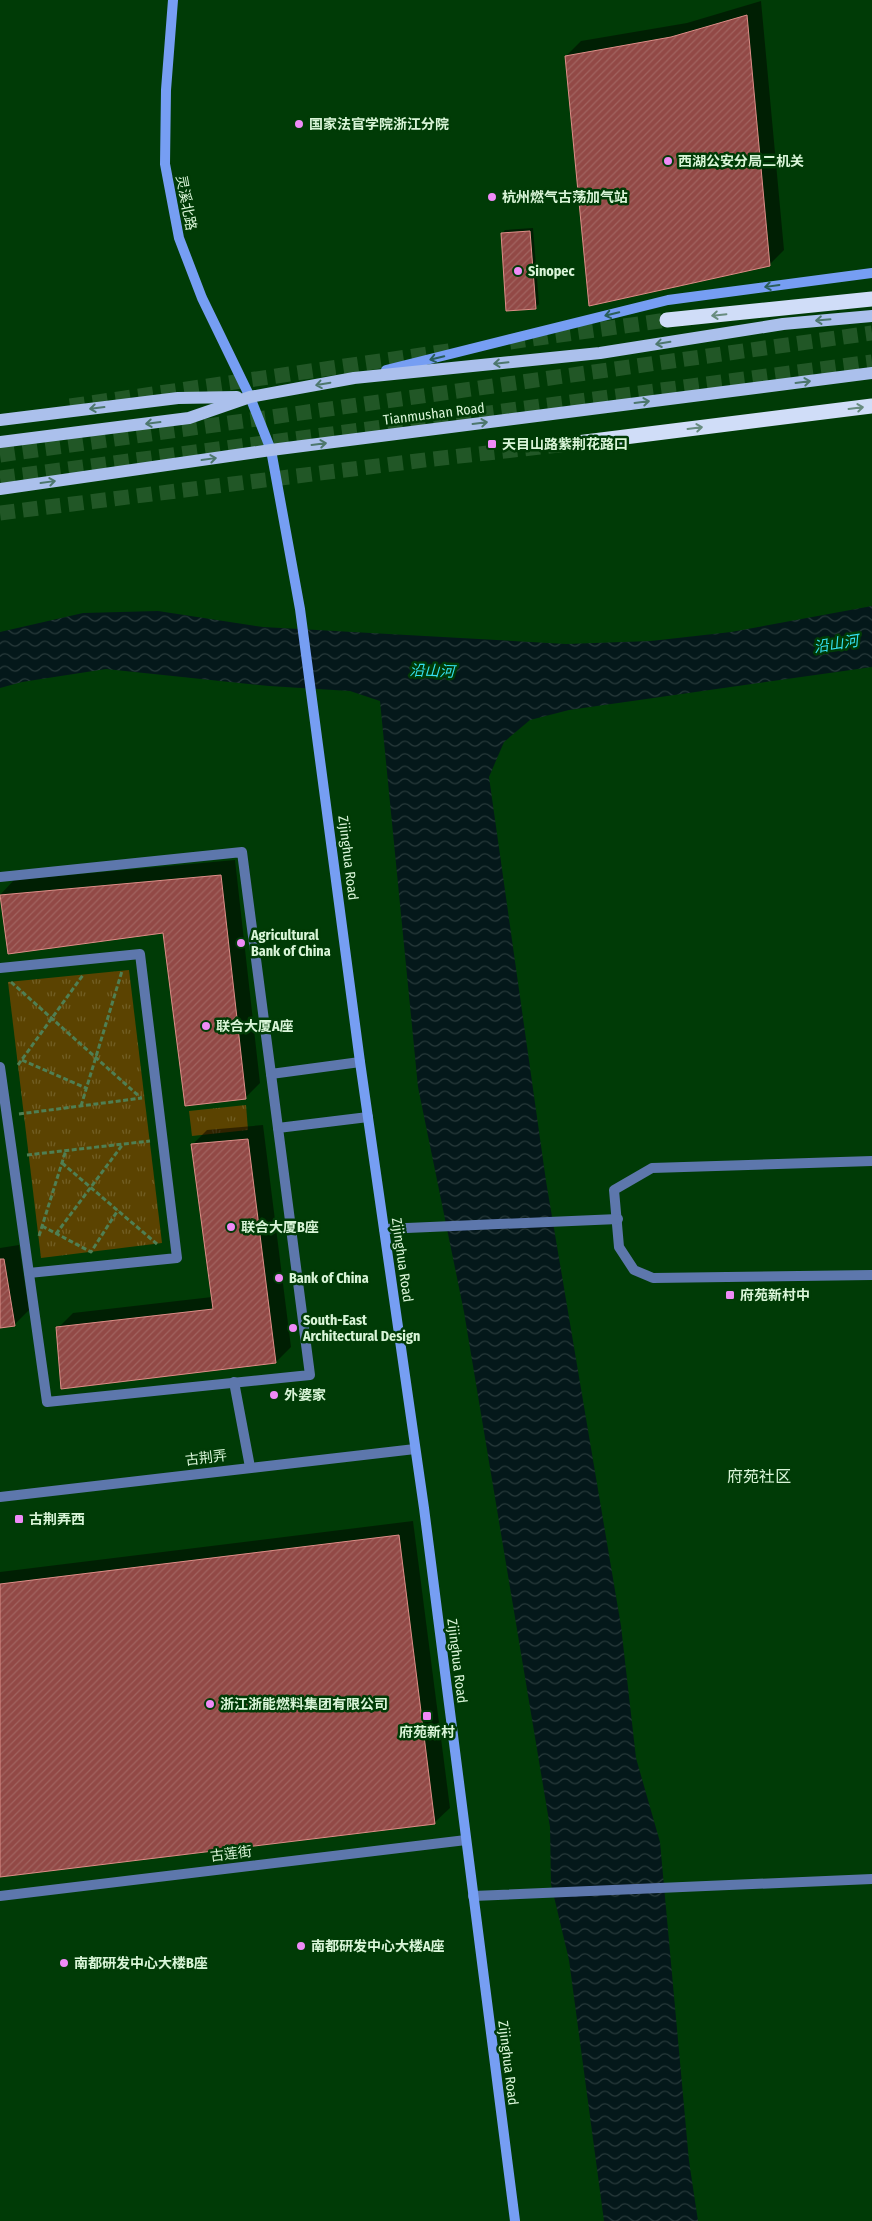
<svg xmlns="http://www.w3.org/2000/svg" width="872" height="2221" font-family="'Fira Sans Condensed','Noto Sans SC',sans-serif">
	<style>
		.grass { fill: url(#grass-tufts) }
		.water { fill: url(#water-waves) }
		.shadow { fill: #0007 }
		.building { fill: url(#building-hatch); stroke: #de8e88 }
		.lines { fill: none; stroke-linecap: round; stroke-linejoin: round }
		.highway-tunnel { stroke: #215726; stroke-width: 15; stroke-dasharray: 15 8; stroke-linecap: butt }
		.path { stroke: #4f7f53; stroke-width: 3; stroke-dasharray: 5 2.5; stroke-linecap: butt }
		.street { stroke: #5d77ac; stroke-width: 10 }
		.secondary { stroke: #769ef3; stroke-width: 10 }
		.primary { stroke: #abc0ec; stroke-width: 12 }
		.highway { stroke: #d0ddf8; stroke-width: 15 }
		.oneway { stroke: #295e59 }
		.oneway2 { stroke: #688c7f }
		.oneway3 { stroke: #4d776d }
		.poi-dot { fill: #ef8bf7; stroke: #003b06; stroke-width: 2 }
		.labels { text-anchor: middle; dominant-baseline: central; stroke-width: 5; stroke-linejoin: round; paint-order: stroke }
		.poi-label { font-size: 14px; font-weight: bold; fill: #d9f5d8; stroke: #003b06; text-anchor: start }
		.street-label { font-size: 14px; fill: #d9f5d8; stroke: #003b06 }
		.water-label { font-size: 15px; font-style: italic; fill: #34e0ef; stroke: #003b06 }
		.quarter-label { font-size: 16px; fill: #d9f5d8; stroke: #003b06 }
	</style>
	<defs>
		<pattern id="grass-tufts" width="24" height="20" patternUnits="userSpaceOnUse" patternTransform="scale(1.25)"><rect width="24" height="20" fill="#5b4301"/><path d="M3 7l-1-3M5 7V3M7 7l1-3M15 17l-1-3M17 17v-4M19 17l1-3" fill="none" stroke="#725f25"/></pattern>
		<pattern id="water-waves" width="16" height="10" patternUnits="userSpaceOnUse" patternTransform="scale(1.25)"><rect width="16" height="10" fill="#04181a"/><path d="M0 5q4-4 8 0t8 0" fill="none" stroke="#283a3b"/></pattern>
		<pattern id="building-hatch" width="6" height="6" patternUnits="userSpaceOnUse" patternTransform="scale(1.25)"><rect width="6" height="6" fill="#924946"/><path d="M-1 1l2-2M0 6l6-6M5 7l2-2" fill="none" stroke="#a16460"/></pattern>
	</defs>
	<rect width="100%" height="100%" fill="#003b06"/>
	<g class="grass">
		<path d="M129,970L162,1243L41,1258L8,982Z"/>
		<path d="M246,1105L248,1130L192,1136L189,1111Z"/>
	</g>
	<path class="water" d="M872,606V667L569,710L530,720L504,742L489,777L546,1181L621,1626L636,1758L660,1842L689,2161L698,2221H604L569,1960L551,1884L550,1827L464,1312L418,1087L380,701L350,691L269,686L106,669L22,682L0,688V632L83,613L158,611L263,627L566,644L651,641L731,632Z"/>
	<g class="shadow">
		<path d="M761,1L784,250L769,265L566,56L581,41L687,23Z"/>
		<path d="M533,228L539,304L535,308L502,234L505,230Z"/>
		<path d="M235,860L260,1083L246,1097L164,932L9,952L0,895L14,880Z"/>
		<path d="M263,1125L291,1347L276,1362L62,1388L58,1328L73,1313L212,1297L192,1145L207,1130Z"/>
		<path d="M19,1245L29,1310L14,1325L0,1327V1248Z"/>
		<path d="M413,1521L450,1808L435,1822L0,1876V1572Z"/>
	</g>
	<g class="building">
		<path d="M747,15L770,266L589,306L565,56L671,37Z"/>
		<path d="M530,231L536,309L506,311L501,233Z"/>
		<path d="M221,875L246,1099L185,1106L163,933L8,954L0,895Z"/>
		<path d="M248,1139L276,1363L61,1389L56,1327L213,1309L191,1144Z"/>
		<path d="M0,1259H4L15,1326L0,1328Z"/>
		<path d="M399,1535L435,1824L0,1877V1584Z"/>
	</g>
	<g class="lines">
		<g class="highway-tunnel">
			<path d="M510,342L667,320"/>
			<path d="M70,406L455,350"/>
			<path d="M0,455L872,333"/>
			<path d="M0,478L872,362"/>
			<path d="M0,513L433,459L577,443"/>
		</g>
		<g class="path">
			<path d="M11,982L141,1098"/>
			<path d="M22,1060L86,1088"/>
			<path d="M18,1065L83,975"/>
			<path d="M81,1106L122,971"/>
			<path d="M19,1114L142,1098"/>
			<path d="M27,1155L150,1141"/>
			<path d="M62,1163L157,1244"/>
			<path d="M42,1226L91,1252L118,1210"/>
			<path d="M56,1234L123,1144"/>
			<path d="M39,1236L66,1150"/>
		</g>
		<g class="street">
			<path d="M0,877L242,852L271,1074L360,1062"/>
			<path d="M0,968L140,954L177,1258L29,1273"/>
			<path d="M0,1067L47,1402L310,1375L278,1128L368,1117"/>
			<path d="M271,1074L278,1128"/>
			<path d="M872,1161L652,1168L614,1190L619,1247L634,1270L653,1278L872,1275"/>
			<path d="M384,1229L618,1219"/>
			<path d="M234,1382L250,1467"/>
			<path d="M0,1497L415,1449"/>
			<path d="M0,1896L466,1840"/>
			<path d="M473,1896L872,1879"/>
		</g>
		<g class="secondary">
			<path d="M173,0L166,90L165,164L179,238L202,298L250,397L271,450L300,609L360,1062L424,1508L515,2221"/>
			<path d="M386,370L668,300L872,273"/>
		</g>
		<g class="primary">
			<path d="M0,420L178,398L237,397"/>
			<path d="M0,442L189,418L250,397L354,378L600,353L783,324L872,316"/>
			<path d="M0,489L271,450L872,373"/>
		</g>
		<g class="highway">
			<path d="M667,320L872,299"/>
			<path d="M577,443L872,406"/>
		</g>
	</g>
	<defs><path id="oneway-shaft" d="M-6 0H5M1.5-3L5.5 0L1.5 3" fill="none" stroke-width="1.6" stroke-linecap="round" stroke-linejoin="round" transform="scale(1.25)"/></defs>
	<g class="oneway">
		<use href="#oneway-shaft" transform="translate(772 286) rotate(172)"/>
		<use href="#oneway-shaft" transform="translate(612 314) rotate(166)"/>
		<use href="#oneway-shaft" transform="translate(437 358) rotate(166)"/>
	</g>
	<g class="oneway2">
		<use href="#oneway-shaft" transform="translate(719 315) rotate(174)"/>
		<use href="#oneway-shaft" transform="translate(856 408) rotate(-7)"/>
		<use href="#oneway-shaft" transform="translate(695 428) rotate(-7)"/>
	</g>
	<g class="oneway3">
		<use href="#oneway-shaft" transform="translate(823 320) rotate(175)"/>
		<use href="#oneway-shaft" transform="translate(663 343) rotate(171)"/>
		<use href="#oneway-shaft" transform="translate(501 363) rotate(174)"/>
		<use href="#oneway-shaft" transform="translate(803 382) rotate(-7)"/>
		<use href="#oneway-shaft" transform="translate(323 384) rotate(170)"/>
		<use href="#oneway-shaft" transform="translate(642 402) rotate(-7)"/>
		<use href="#oneway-shaft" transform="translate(97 408) rotate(173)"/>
		<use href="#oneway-shaft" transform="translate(153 423) rotate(173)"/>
		<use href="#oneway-shaft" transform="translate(480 423) rotate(-7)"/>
		<use href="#oneway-shaft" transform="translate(319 444) rotate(-7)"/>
		<use href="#oneway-shaft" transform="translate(209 459) rotate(-8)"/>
		<use href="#oneway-shaft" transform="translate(48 482) rotate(-8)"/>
	</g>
	<g class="poi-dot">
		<circle cx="299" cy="124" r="5"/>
		<circle cx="668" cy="161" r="5"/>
		<circle cx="492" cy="197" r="5"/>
		<circle cx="518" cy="271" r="5"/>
		<rect x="487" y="439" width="10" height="10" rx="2.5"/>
		<circle cx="241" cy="943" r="5"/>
		<circle cx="206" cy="1026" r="5"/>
		<circle cx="231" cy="1227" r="5"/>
		<circle cx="279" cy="1278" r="5"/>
		<rect x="725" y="1290" width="10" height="10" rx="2.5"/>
		<circle cx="293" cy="1328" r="5"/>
		<circle cx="274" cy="1395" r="5"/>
		<rect x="14" y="1514" width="10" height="10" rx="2.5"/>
		<circle cx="210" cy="1704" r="5"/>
		<rect x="422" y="1711" width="10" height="10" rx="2.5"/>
		<circle cx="301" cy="1946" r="5"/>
		<circle cx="64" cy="1963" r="5"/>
	</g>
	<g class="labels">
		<g class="poi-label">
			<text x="309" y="124">国家法官学院浙江分院</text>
			<text x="678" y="161">西湖公安分局二机关</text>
			<text x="502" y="197">杭州燃气古荡加气站</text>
			<text x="528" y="271">Sinopec</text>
			<text x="502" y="444">天目山路紫荆花路口</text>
			<text x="251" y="935">Agricultural<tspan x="251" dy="16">Bank of China</tspan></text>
			<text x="216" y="1026">联合大厦A座</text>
			<text x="241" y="1227">联合大厦B座</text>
			<text x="289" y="1278">Bank of China</text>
			<text x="740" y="1295">府苑新村中</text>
			<text x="303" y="1320">South-East<tspan x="303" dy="16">Architectural Design</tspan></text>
			<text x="284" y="1395">外婆家</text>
			<text x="29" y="1519">古荆弄西</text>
			<text x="220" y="1704">浙江浙能燃料集团有限公司</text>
			<text x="427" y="1732" text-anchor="middle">府苑新村</text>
			<text x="311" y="1946">南都研发中心大楼A座</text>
			<text x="74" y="1963">南都研发中心大楼B座</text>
		</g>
		<g class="street-label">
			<text transform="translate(186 203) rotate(79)">灵溪北路</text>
			<text transform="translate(434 414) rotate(-7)">Tianmushan Road</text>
			<text transform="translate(348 858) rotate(83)">Zijinghua Road</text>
			<text transform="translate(402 1260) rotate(82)">Zijinghua Road</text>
			<text transform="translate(206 1458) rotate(-7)">古荆弄</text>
			<text transform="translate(457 1661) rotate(83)">Zijinghua Road</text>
			<text transform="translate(231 1854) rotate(-7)">古莲街</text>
			<text transform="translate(508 2063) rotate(83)">Zijinghua Road</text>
		</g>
		<g class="water-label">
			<text transform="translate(836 644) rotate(-9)">沿山河</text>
			<text transform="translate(432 671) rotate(2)">沿山河</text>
		</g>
		<g class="quarter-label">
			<text x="759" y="1476">府苑社区</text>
		</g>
	</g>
</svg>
